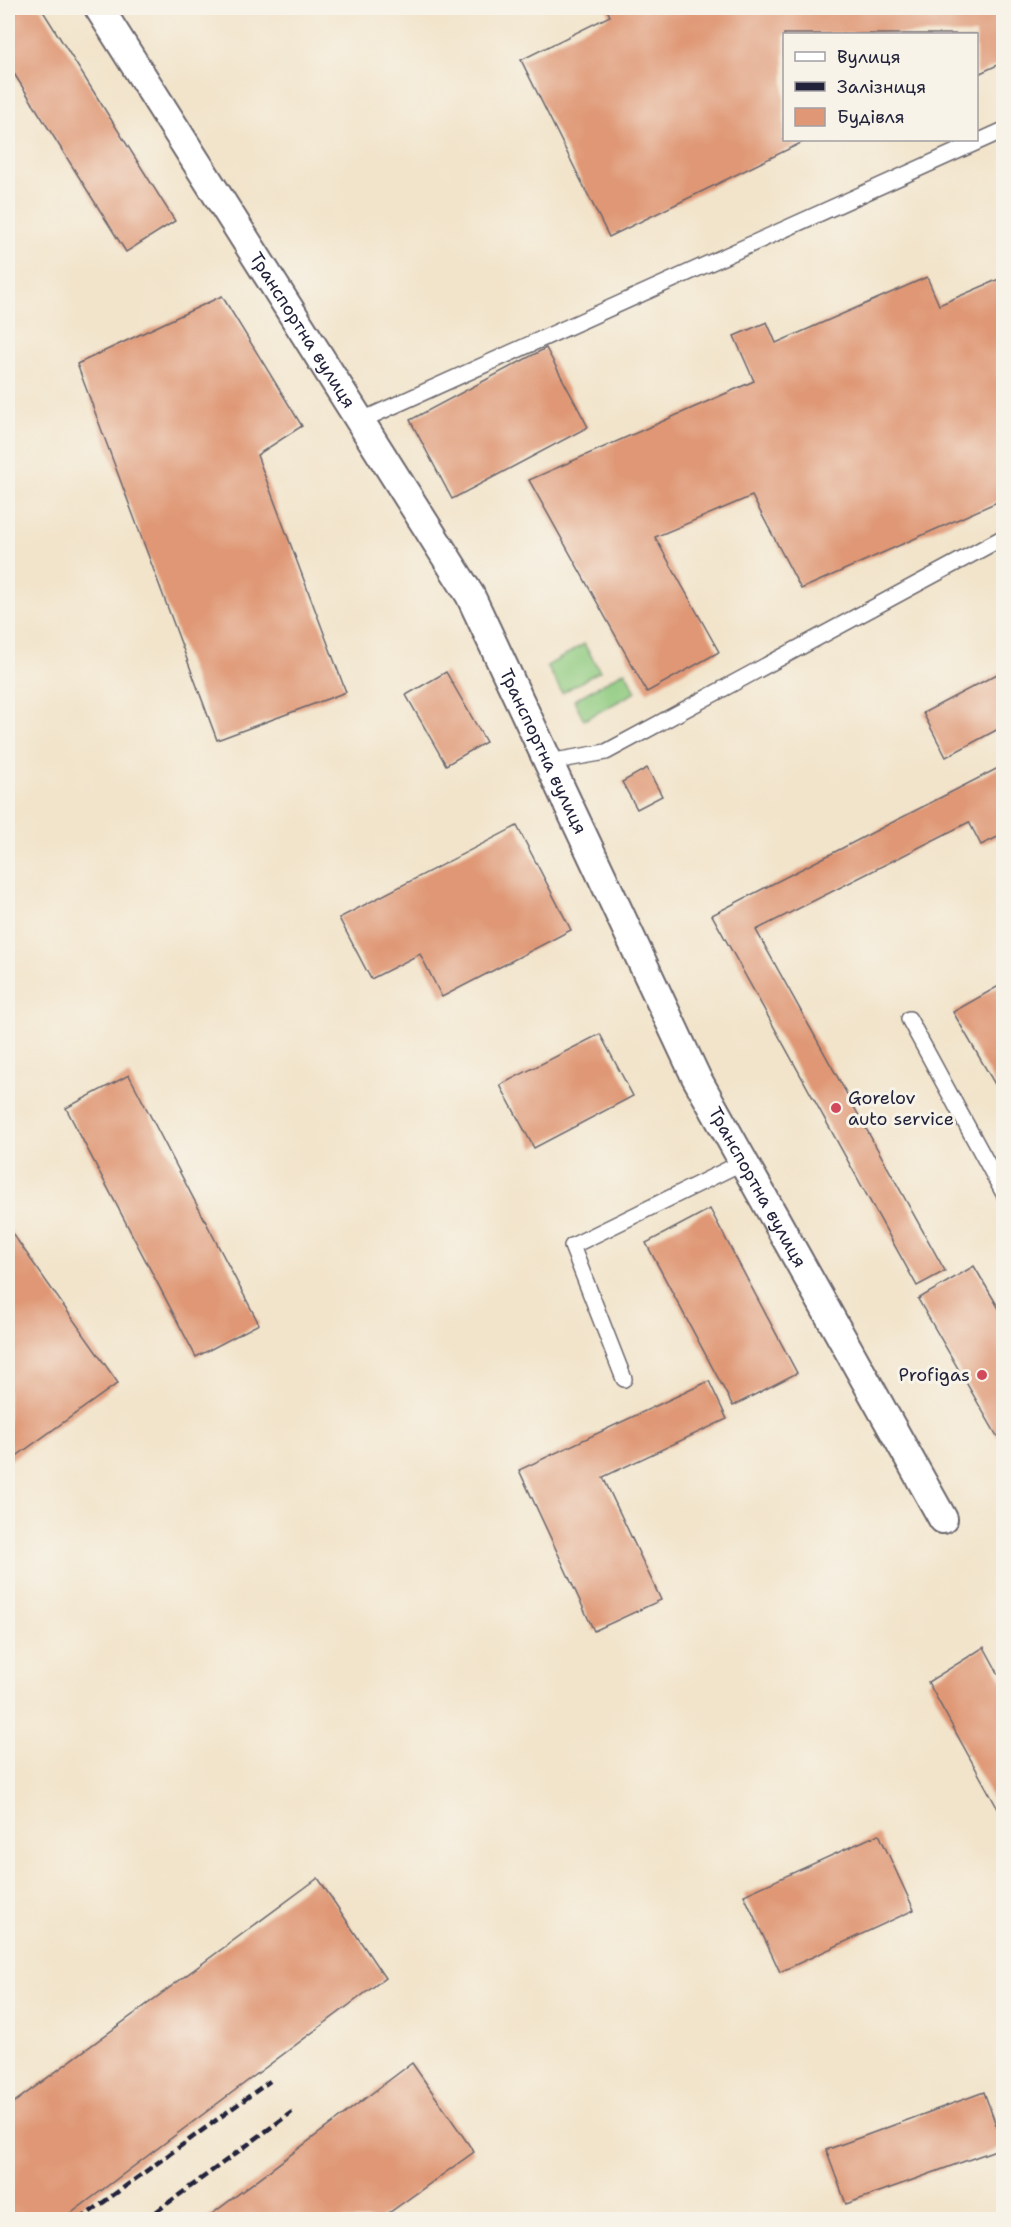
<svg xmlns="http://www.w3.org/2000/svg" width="1011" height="2227" font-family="'Shantell Sans',sans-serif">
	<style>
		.green { fill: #8eca7f; stroke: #58765d; stroke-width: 1.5 }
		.building { fill: #df9775 }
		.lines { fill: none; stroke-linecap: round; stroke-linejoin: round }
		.service-casing { stroke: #6b666d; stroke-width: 18 }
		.minor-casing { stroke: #6b666d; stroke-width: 32 }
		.service { stroke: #fff; stroke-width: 15 }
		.minor { stroke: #fff; stroke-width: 28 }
		.rail { stroke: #22223b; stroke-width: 4.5; stroke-dasharray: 9 4.5; stroke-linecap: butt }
		.poi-dot { fill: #d1495b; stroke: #f7f3e8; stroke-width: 2 }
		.labels { text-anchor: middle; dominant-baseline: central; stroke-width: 6; stroke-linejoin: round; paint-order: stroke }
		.street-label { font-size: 18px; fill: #22223b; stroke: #f7f3e8 }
		.poi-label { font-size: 18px; fill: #22223b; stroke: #f7f3e8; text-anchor: start }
	</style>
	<rect width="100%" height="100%" fill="#f7f3e8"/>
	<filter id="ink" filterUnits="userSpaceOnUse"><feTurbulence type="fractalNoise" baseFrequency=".0167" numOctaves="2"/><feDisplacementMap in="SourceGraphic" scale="12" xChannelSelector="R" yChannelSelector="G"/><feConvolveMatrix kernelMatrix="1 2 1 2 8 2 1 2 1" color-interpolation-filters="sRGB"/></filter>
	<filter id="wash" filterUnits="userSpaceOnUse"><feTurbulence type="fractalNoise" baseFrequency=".008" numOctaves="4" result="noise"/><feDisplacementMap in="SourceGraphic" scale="24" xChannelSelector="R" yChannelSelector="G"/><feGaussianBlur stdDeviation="1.35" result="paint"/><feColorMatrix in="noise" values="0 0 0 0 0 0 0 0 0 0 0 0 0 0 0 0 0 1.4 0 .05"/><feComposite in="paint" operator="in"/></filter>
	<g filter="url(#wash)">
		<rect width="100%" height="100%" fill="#f2e4cb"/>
		<g class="green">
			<path d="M584,644L600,671L562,693L547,666Z"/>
			<path d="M625,671L636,692L584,720L574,700Z"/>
		</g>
		<g id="blocks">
			<g class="building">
				<path d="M8,8H41L175,221L126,252L8,64Z"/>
				<path d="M606,8H1004V62L976,75V34H784V140H807L609,237L521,60L610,16Z"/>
				<path d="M927,277L939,305L1004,277V499L801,589L752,496L655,537L719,652L647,692L529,480L754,381L734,336L767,322L776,343Z"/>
				<path d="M222,296L302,426L257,455L346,692L217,740L77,364Z"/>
				<path d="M546,348L588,427L452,499L410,420Z"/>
				<path d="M446,672L486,742L446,765L406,695Z"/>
				<path d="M1001,672L1004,677V726L946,757L923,713Z"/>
				<path d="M1004,765V834L981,845L969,822L756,930L945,1271L917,1286L712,915Z"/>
				<path d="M647,768L662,796L637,809L622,782Z"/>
				<path d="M517,826L571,930L442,997L420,954L371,979L339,918Z"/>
				<path d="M1004,983V1100L953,1012Z"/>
				<path d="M600,1034L633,1096L534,1148L500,1085Z"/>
				<path d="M129,1075L259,1324L196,1357L66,1108Z"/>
				<path d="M710,1209L797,1373L733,1406L646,1243Z"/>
				<path d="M8,1227L118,1383L8,1462Z"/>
				<path d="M974,1266L1004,1317V1433L997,1436L918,1299Z"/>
				<path d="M709,1381L727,1419L603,1477L661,1600L594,1631L519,1470Z"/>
				<path d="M984,1647L1004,1684V1820L928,1682Z"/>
				<path d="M879,1834L914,1910L780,1972L744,1895Z"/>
				<path d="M318,1878L385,1978L62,2220H8V2107Z"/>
				<path d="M412,2063L474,2152L379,2220H204Z"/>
				<path d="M984,2092L1004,2147L846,2204L826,2150Z"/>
			</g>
		</g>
	</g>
	<g filter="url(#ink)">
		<use href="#blocks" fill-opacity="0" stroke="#6b666d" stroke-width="1.5"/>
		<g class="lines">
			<defs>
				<g id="service">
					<path d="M360,421L1004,130"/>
					<path d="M549,762L606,752L1004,537"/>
					<path d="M909,1019L1004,1194"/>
					<path d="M624,1379L572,1246L743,1162"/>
				</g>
				<g id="minor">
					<path id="s1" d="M99,8L470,595L696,1077L943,1519"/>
				</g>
			</defs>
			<use href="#service" class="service-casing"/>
			<use href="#minor" class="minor-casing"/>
			<use href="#service" class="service"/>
			<use href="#minor" class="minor"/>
			<g class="rail">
				<path d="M79,2220L270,2081"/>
				<path d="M145,2220L292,2112"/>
			</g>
		</g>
	</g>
	<g class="poi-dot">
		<circle cx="836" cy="1108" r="6"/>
		<circle cx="982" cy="1375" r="6"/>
	</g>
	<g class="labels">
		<g class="street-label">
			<text stroke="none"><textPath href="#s1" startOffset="381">Транспортна вулиця</textPath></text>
			<text stroke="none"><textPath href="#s1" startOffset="867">Транспортна вулиця</textPath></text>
			<text stroke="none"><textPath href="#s1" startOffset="1353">Транспортна вулиця</textPath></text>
		</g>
		<g class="poi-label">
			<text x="848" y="1098">Gorelov<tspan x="848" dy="21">auto service</tspan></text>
			<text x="970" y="1375" text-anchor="end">Profigas</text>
		</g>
	</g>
	<rect width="1011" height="2227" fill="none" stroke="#f7f3e8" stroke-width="30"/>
	<rect x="783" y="33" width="195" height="108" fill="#f7f3e8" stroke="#a29fa3" stroke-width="1.5"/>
	<rect x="795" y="52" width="30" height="9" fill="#ffffff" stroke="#a29fa3" stroke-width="1.5"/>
	<text x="837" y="63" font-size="18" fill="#22223b">Вулиця</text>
	<rect x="795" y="82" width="30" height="9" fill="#22223b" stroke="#a29fa3" stroke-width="1.5"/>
	<text x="837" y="93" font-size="18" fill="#22223b">Залізниця</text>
	<rect x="795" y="108" width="30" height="18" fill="#df9775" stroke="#a29fa3" stroke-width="1.5"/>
	<text x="837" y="123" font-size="18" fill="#22223b">Будівля</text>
</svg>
